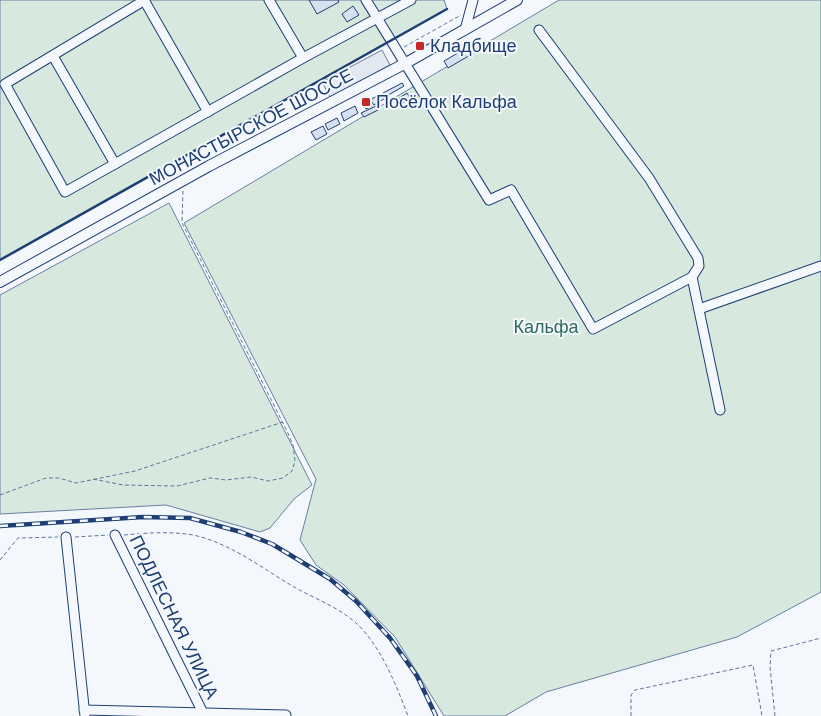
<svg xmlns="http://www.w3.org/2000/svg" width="821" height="716" font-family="Helvetica,sans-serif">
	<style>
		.green { fill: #d7e8df; stroke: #687fa3 }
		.parking { fill: #e3e8f0; stroke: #687fa3 }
		.building { fill: #d5e0f0; stroke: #1d3f73 }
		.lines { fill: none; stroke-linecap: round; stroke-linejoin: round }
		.minor-casing { stroke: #1d3f73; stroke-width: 11 }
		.major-casing { stroke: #1d3f73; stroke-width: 12 }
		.path { stroke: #5e769c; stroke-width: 1; stroke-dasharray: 4 2.5; stroke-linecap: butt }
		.minor { stroke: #f4f7fb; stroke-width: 9 }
		.major { stroke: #f4f7fb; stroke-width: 10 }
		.rail-casing { stroke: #1d3f73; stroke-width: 4.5 }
		.rail { stroke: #f4f7fb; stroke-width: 2.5; stroke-dasharray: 8; stroke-linecap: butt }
		.wall { stroke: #1d3f73; stroke-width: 2.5 }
		.poi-dot { fill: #c62828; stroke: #f4f7fb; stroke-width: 2 }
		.labels { text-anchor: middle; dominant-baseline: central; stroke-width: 4; stroke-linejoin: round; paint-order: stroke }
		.poi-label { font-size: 18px; fill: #1d3f73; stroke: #f4f7fb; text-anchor: start }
		.street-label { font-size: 18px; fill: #1d3f73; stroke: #f4f7fb }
		.park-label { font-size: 18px; fill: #2c6c60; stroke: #f4f7fb }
	</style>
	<rect width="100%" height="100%" fill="#f4f7fb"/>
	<g class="green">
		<path d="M0,0H444L447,9L0,260Z"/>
		<path d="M559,0H821V592L737,637L546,692L505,716H444L395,637L344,585L316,565L300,540L316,479L184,223Z"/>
		<path d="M169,203L312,485L294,499L270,528L260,532L166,505L0,514V295Z"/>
	</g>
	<path class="parking" d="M382,50L390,65L330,97L322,82Z"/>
	<g class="building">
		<path d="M309,0H338L339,2L317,14Z"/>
		<path d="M353,6L359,15L347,22L342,14Z"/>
		<path d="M468,47L472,54L448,68L444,61Z"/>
		<path d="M402,83L404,86L385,97L383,93Z"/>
		<path d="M407,93L410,98L401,104L398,99Z"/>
		<path d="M381,94L384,99L374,105L370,100Z"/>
		<path d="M368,100L372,106L366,109L363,104Z"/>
		<path d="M355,106L358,113L344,121L341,113Z"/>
		<path d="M376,106L378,110L364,117L361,113Z"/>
		<path d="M337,118L340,124L328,130L325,124Z"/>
		<path d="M323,126L327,134L316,140L311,132Z"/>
	</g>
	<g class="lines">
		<defs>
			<g id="minor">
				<path d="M144,0L208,112"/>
				<path d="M145,0L5,84L65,192L303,58"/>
				<path d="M269,0L303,58L411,0"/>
				<path d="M366,0L489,200L511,190L593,329L692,277L720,410"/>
				<path d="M465,30L473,0"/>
				<path d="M539,30L649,178L698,258L699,266L692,277"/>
				<path d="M53,56L115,164"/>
				<path d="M699,309L821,266"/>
				<path d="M115,535L203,713"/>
				<path d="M66,537L85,716"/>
				<path d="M84,710L286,715"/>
			</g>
			<path id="major" d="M0,282L209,166L406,63L517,0"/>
		</defs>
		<use href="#minor" class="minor-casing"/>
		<use href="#major" class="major-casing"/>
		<g class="path">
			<path d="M404,47L461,15"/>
			<path d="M93,479L123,485L177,486L210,478L226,480L251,477L268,481L283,478L292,471L295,461L293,445L287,431L182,223L183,190"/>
			<path d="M0,495L46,478H59L76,483L135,471L283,422"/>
			<path d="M124,535C147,533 170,531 193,535C230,543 262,568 294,587C317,600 344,609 362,629C383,652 397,687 408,716"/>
			<path d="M75,537L108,535"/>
			<path d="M0,560L18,538L58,537"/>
			<path d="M631,716V695L635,690L753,665L762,716"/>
			<path d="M775,716L770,667L771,651L821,638"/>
		</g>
		<use href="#minor" class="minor"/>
		<use href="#major" class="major"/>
		<defs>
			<path id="rail" d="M0,526L143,517L190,518L241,532L272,544L330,579L356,601L390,638L417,676L436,716"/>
		</defs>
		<use href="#rail" class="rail-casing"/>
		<use href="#rail" class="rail"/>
		<path class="wall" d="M0,260L447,9"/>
	</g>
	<g class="poi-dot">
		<rect x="415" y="41" width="10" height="10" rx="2.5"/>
		<rect x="361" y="97" width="10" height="10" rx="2.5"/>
	</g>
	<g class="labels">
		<g class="poi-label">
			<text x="430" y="46">Кладбище</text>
			<text x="376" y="102">Посёлок Кальфа</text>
		</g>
		<g class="street-label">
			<text transform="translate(251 127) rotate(-28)">МОНАСТЫРСКОЕ ШОССЕ</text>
			<text transform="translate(174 617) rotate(64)">ПОДЛЕСНАЯ УЛИЦА</text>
		</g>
		<g class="park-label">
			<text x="546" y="327">Кальфа</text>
		</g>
	</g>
</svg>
